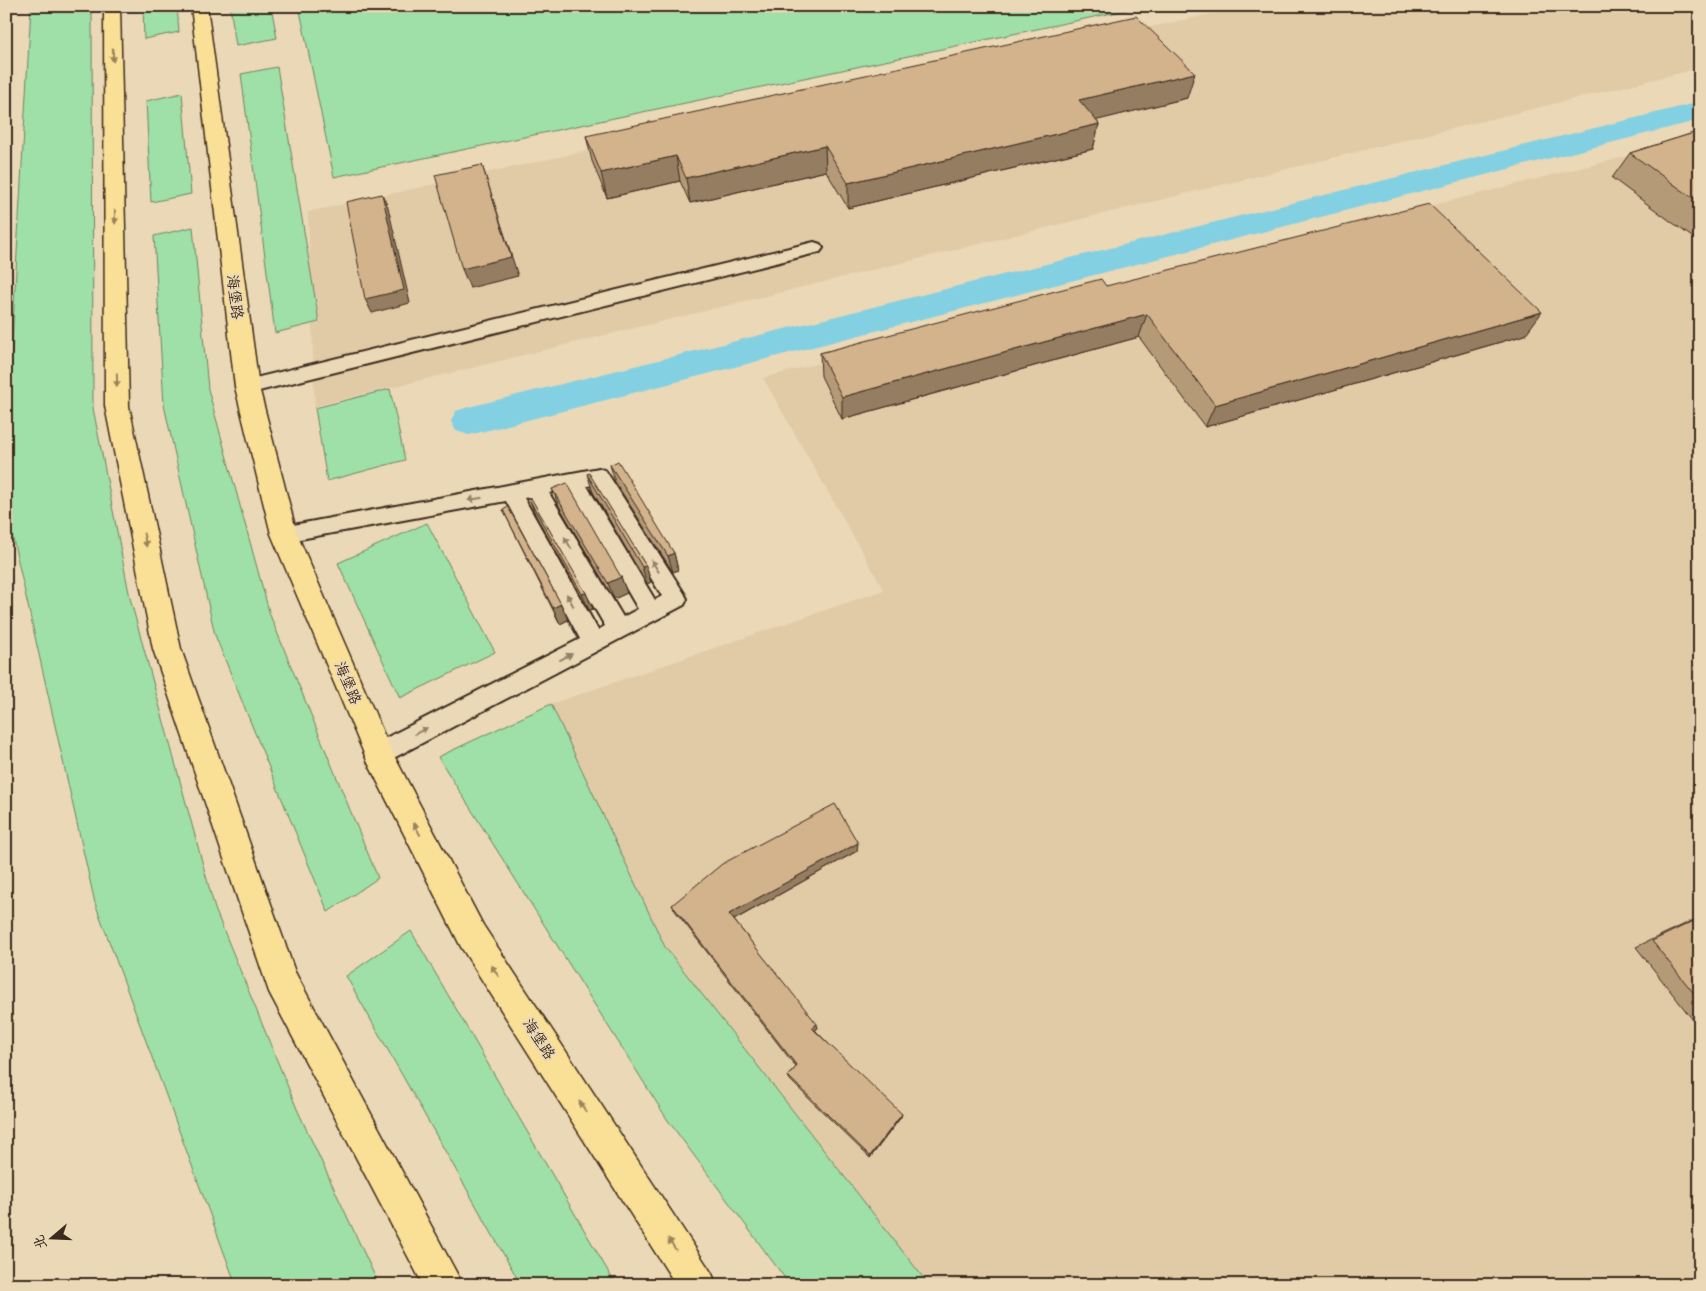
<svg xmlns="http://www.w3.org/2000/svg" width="1706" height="1291" font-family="'Comic Neue','LXGW WenKai TC',sans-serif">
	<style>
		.built { fill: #e1caa6 }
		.green { fill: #9fdfa8; stroke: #6d8463 }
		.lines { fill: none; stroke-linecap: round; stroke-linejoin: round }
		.canal { fill: #83d0e2; fill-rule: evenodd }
		.service-casing { stroke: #3b2a1e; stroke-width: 4 }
		.primary-casing { stroke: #3b2a1e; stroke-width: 3 }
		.service { fill: #ebd8b6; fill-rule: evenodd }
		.primary { fill: #fadf96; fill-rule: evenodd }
		.wall { fill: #b59a78; stroke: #3b2a1e }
		.shaded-wall { fill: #947d61; stroke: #3b2a1e }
		.building { fill: #d3b38b; stroke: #3b2a1e }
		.oneway { fill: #9a845a }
		.oneway2 { fill: #93816a }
		.labels { text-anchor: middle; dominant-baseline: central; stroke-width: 4; stroke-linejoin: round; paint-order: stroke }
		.street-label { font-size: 15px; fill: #3b2a1e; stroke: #ebd8b6 }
	</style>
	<rect width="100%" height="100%" fill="#ebd8b6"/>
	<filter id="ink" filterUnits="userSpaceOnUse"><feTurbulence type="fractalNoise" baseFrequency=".02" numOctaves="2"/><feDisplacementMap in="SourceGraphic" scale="10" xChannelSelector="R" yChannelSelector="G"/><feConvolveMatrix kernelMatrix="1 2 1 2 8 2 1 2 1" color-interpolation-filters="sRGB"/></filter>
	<g filter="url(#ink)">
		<g class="built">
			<path d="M1247,6H1676L1700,20V68L315,406L308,212Z"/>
			<path d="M1700,138V1285H929L665,947L551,704L884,590L763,378L1089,292Z"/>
		</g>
		<g class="green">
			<path d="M31,6H92L93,408L130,598L215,909L297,1109L379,1285H236L95,903L6,508V447Z"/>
			<path d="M143,6H177L179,32L144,39Z"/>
			<path d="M230,6H271L277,38L236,46Z"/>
			<path d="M299,6H1146L334,177Z"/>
			<path d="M277,67L319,322L275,333L241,74Z"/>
			<path d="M182,93L191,194L151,202L146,101Z"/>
			<path d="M193,227L208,389L270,615L378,878L328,912L215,635L164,405L154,236Z"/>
			<path d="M390,389L405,460L327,481L315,408Z"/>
			<path d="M427,523L495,652L400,698L338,563Z"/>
			<path d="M551,704L665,947L929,1285H790L667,1119L438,757Z"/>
			<path d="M411,931L616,1285H521L346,976Z"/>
		</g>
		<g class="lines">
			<path class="canal" d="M1700,102V120L469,435L456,431L451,421L456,411L469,407Z"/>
			<defs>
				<g id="service">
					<path d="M814,242L820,244L823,248L820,252L247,394L240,392L238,387L240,382L247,380Z"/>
					<path d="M599,468L606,471L684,593L687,599L684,605L386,762L378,765L370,762L366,754L370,746L580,639L506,501L284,542L277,540L274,534L277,528ZM594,485L662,596L655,600L587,486ZM569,489L638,609L623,617L549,493ZM530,497L605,626L598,630L524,498Z"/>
				</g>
				<g id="primary">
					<path d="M104,6H120L129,406L181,649L295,972L463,1285H423L269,992L153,649L105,406Z"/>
					<path d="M191,6H207L259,387L297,534L389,746L483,925L711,1272L717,1285H676L461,947L368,763L271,534L235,387Z"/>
				</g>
			</defs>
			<use href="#service" class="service-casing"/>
			<use href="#primary" class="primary-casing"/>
			<use href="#service" class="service"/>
			<use href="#primary" class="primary"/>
		</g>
		<g class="wall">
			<path d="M1187,98L1096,120L1099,124L1093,149L848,208L826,171L690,203L680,181L607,198L592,161L586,136Z"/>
			<path d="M1700,131V243L1612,178L1630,153Z"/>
			<path d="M1106,286L1525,335L1205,427L1139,337L842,419L821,376L820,353Z"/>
			<path d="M610,465L674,553L678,570L673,572L615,482Z"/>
			<path d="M587,474L646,566L651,582L647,584L593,492Z"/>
			<path d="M552,489L621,577L627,593L614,599L559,506Z"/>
			<path d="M529,499L586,593L593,609L589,610L536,516Z"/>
			<path d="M503,510L568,620L560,624Z"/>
			<path d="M857,851L734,920L818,1028L815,1030L901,1117L870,1158L790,1080L788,1076L796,1067L676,912L672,905Z"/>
			<path d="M1700,917V1029L1636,947Z"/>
		</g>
		<g class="shaded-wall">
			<path d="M1195,73L1187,98L1074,126L1079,100Z"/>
			<path d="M1099,124L1093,149L848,208V183Z"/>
			<path d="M825,146L826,171L690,203L686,178Z"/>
			<path d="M676,156L680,181L607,198L601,173Z"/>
			<path d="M482,165L518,276L470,288L462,269Z"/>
			<path d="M382,194L388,207L410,303L372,313L365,299Z"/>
			<path d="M1542,312L1525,335L1205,427L1215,405Z"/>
			<path d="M1147,314L1139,337L842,419V397Z"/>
			<path d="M674,553L678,570L673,572L668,556Z"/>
			<path d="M646,566L651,582L647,584L642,567Z"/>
			<path d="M621,577L627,593L614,599L608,583Z"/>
			<path d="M586,593L593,609L589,610L582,594Z"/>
			<path d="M561,604L568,620L560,624L553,608Z"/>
			<path d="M858,843L857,851L732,921L729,914Z"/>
			<path d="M817,1024L818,1028L813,1032L812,1028Z"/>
			<path d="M902,1114L901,1117L870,1158V1156Z"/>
		</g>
		<g class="building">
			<path d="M1136,16L1195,73L1079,100L1099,124L848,183L825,146L686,178L676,156L601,173L586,136Z"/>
			<path d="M1700,131V203L1630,153Z"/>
			<path d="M482,165L511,257L462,269L435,175Z"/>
			<path d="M382,194L404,290L365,299L346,202Z"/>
			<path d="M1429,204L1542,312L1215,405L1147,314L842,397L820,353L1101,279L1106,286Z"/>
			<path d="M618,461L674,553L668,556L610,465Z"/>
			<path d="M589,473L646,566L642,567L587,474Z"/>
			<path d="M567,483L621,577L608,583L552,489Z"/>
			<path d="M531,498L586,593L582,594L529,499Z"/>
			<path d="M508,507L561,604L553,608L503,510Z"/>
			<path d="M835,804L858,843L729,914L817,1024L812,1028L902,1114L870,1156L788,1076L797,1066L672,905L722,864Z"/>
			<path d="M1700,918V1001L1652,941Z"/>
		</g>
		<defs><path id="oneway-solid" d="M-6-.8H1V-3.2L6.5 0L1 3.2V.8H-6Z" transform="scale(1.25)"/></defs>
		<g class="oneway">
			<use href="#oneway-solid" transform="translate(113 55) rotate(89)"/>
			<use href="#oneway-solid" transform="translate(115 217) rotate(89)"/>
			<use href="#oneway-solid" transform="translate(117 380) rotate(89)"/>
			<use href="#oneway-solid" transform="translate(145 540) rotate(78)"/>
			<use href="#oneway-solid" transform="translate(417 829) rotate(-117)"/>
			<use href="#oneway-solid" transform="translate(495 971) rotate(-123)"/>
			<use href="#oneway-solid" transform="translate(583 1107) rotate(-123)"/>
			<use href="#oneway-solid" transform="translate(672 1244) rotate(-123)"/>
		</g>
		<g class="oneway2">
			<use href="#oneway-solid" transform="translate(475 499) rotate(170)"/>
			<use href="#oneway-solid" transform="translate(568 543) rotate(-120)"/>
			<use href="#oneway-solid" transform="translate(655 566) rotate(-122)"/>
			<use href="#oneway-solid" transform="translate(570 600) rotate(-119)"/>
			<use href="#oneway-solid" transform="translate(566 657) rotate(-27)"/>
			<use href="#oneway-solid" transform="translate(421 731) rotate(-27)"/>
		</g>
	</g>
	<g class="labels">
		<g class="street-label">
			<text transform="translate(235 297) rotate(83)">海堡路</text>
			<text transform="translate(348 683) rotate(67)">海堡路</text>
			<text transform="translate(539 1039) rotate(57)">海堡路</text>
		</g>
	</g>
	<rect width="1706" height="1291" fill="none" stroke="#ebd8b6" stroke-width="25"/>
	<rect x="12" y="12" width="1681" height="1266" fill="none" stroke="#3b2a1e" stroke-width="2" filter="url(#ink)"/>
	<g transform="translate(52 1238) rotate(251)" stroke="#ebd8b6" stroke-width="4" paint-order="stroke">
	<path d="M0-4L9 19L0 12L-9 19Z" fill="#3b2a1e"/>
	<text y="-8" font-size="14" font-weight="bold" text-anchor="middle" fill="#3b2a1e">北</text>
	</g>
</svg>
